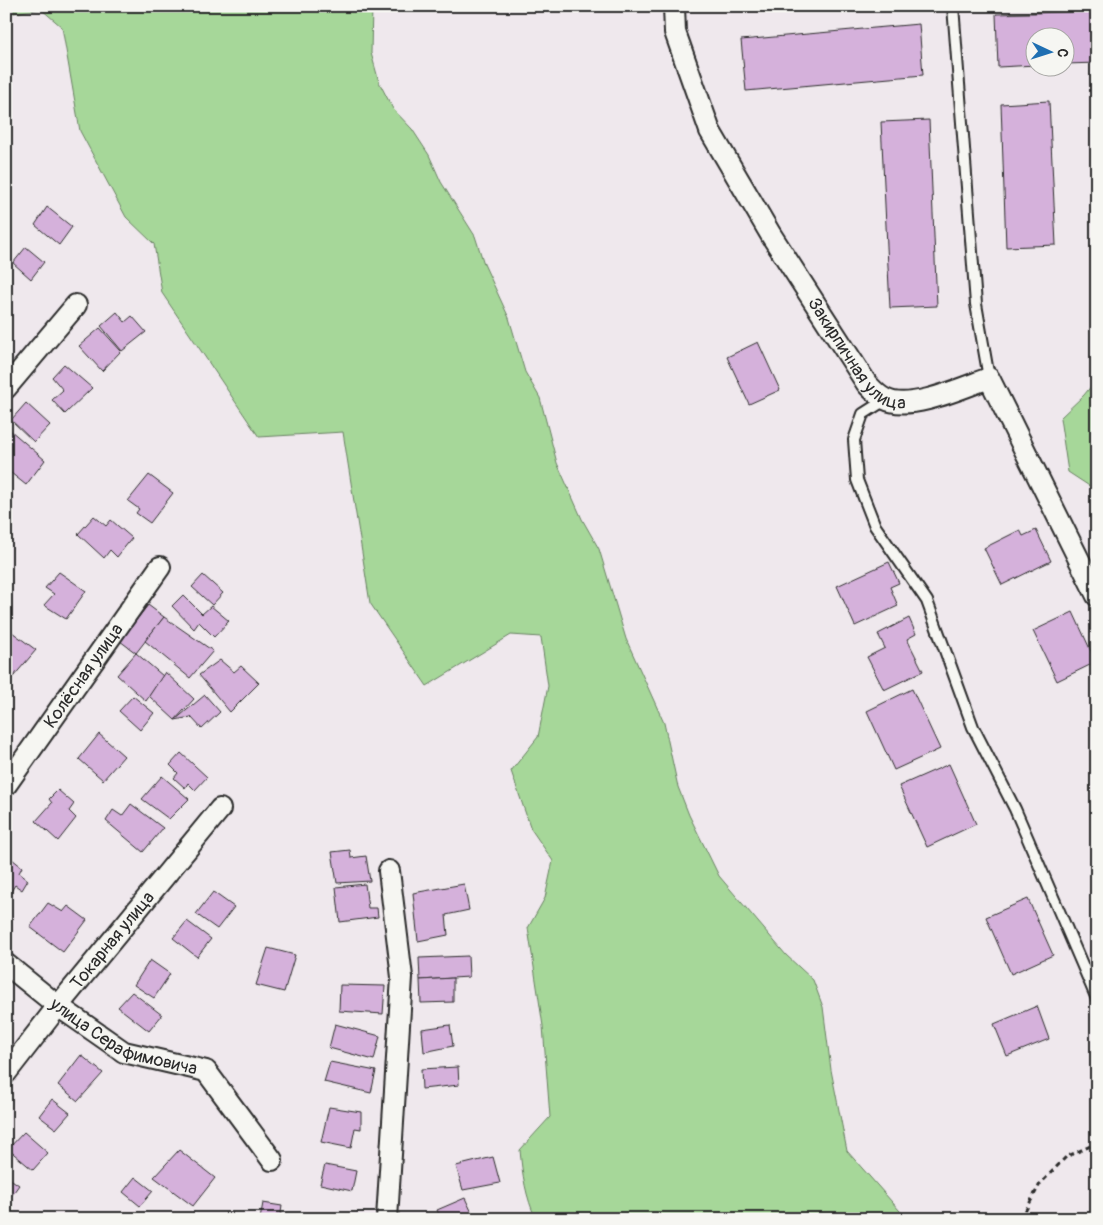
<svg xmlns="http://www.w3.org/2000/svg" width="1103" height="1225" font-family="Pangolin,sans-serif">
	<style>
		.green { fill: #a6d799; stroke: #688162 }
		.building { fill: #d5b1db; stroke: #2b2b2b }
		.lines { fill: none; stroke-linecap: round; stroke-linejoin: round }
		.service-casing { stroke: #2b2b2b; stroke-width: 14 }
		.minor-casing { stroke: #2b2b2b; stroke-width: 24 }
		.path { stroke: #2b2b2b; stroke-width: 3; stroke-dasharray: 5 4; stroke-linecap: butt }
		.service { stroke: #f6f6f2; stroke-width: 10 }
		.minor { stroke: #f6f6f2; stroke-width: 20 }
		.labels { text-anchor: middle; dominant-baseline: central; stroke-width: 4; stroke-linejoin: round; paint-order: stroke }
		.street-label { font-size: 18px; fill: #2b2b2b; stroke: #f6f6f2 }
	</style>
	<rect width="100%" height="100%" fill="#efe8ed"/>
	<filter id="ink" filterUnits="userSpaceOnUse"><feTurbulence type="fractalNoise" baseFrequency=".02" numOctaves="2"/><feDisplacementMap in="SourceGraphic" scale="10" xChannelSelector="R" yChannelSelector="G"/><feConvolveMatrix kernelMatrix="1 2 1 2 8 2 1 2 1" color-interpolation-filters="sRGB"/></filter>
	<g filter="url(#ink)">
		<g class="green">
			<path d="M6,6H372L371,53L379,82L393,109L412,129L429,155L441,182L475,236L484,264L509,318L525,372L540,398L557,463L582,519L599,549L626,639L664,723L678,787L689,815L719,876L786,955L813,980L823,1007L831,1070L847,1151L907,1219H536C526,1198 522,1173 520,1150L550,1117L543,1026L528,928L545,898L553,861L531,829L511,771L538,737L548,686L541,637L511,635L427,686L370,603L343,432L259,437L162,293L154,244L126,217L80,131L62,27L41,9L6,14Z"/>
			<path d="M1097,379V491L1068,472L1060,418L1084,395Z"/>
		</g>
		<g class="building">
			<path d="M1097,11V63L1066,64V38H1036V65L998,67L996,14Z"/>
			<path d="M919,24L923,75L746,91L741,40Z"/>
			<path d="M1049,101L1056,245L1006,247L1001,104Z"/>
			<path d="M929,120L937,306L890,308L881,122Z"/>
			<path d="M47,207L72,227L59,245L35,225Z"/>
			<path d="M26,247L44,262L31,279L13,263Z"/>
			<path d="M117,312L125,322L132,316L146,332L122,351L101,326Z"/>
			<path d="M100,328L121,351L102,371L79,346Z"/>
			<path d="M758,342L780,390L749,404L727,357Z"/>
			<path d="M64,364L92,388L65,414L52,400L63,390L52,377Z"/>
			<path d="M26,403L50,425L34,442L11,420Z"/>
			<path d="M10,430L45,460L26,485L6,469V435Z"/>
			<path d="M149,475L173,493L150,523L136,513L139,509L128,501Z"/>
			<path d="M94,516L106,526L111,520L132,538L117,557L110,550L104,558L78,534Z"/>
			<path d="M1020,530L1023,536L1036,530L1051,561L1002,585L984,548Z"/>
			<path d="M889,562L899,583L890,587L898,606L855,626L837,586Z"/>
			<path d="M59,572L86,591L66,619L44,605L54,594L45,588Z"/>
			<path d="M203,575L223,593L212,605L192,587Z"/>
			<path d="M183,595L202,614L211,606L229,621L214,637L199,622L194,629L172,606Z"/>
			<path d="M148,605L164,617L136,653L120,641Z"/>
			<path d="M1073,612L1096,662L1057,681L1033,631Z"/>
			<path d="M164,617L213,651L190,678L145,641Z"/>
			<path d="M909,618L916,634L907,639L923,671L884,690L867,657L885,648L878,634Z"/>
			<path d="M8,629L36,650L13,677L6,672V631Z"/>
			<path d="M136,653L163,676L146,701L117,675Z"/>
			<path d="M220,660L234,672L241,666L259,683L230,712L199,675Z"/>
			<path d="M165,672L194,699L175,720L149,696Z"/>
			<path d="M912,689L940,749L894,770L867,711Z"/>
			<path d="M205,695L220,712L202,729L191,717L175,720Z"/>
			<path d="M133,696L154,713L140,730L119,711Z"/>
			<path d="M99,734L124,756L103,780L79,759Z"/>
			<path d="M181,753L207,777L195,790L188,783L185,788L174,778L178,773L170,765Z"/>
			<path d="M949,764L976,824L927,847L899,786Z"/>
			<path d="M162,776L189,799L169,819L142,799Z"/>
			<path d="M58,790L74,804L69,811L76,818L58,841L36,821L52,803L49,799Z"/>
			<path d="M131,804L163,828L143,852L106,821L113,810L122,816Z"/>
			<path d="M350,850L351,858L366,856L370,881L337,883L332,852Z"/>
			<path d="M7,855L22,867L19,873L28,880L22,890L15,885L6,899Z"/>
			<path d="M365,884L368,908H377L378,917L340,922L336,887Z"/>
			<path d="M464,884L469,910L446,915L448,935L418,941L413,893Z"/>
			<path d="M213,892L234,907L217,929L196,914Z"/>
			<path d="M1028,899L1053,955L1011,974L986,917Z"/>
			<path d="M48,903L63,912L68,906L87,920L63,952L30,927Z"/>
			<path d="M187,921L211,939L197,957L173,938Z"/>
			<path d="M268,948L295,955L284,992L256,985Z"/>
			<path d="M468,956L469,977L420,980L419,958Z"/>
			<path d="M150,960L170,974L154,998L134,985Z"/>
			<path d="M453,978V1002L421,1003L420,980Z"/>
			<path d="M340,985L385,986L383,1014L339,1011Z"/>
			<path d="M132,992L162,1015L149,1031L118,1007Z"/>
			<path d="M1037,1006L1049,1039L1007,1056L994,1024Z"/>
			<path d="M335,1024L380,1036L374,1060L329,1048Z"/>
			<path d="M450,1025L453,1046L424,1052L422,1029Z"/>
			<path d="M81,1055L103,1073L78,1101L58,1085Z"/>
			<path d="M330,1062L376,1071L371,1093L324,1082Z"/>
			<path d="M458,1067L459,1085L422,1089L421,1069Z"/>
			<path d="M52,1099L70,1113L56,1129L39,1116Z"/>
			<path d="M329,1107L361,1112V1129L355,1128L351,1148L321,1142Z"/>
			<path d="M24,1132L48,1153L33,1170L8,1149Z"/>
			<path d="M179,1150L215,1178L193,1206L154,1177Z"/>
			<path d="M493,1157L500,1183L463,1190L456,1166Z"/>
			<path d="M325,1165L356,1171L352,1191L320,1184Z"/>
			<path d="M6,1176L19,1185L6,1203Z"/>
			<path d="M135,1177L153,1191L140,1206L123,1192Z"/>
			<path d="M465,1198L475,1219H441L437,1210Z"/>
			<path d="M263,1203L282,1206L280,1219H260Z"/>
		</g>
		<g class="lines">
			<defs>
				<g id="service">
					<path d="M953,6L976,304L989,378"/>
					<path d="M885,400L863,414L854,440L857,480L875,526L927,601L973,727L1015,809L1097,999"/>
				</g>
				<g id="minor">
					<path id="s1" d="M674,6L675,32L710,131L771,235L867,384C872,389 878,396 885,399C909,412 964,387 989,378L1097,596"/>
					<path d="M6,388L76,305"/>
					<path id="s2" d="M6,785L160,567"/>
					<path id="s3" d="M6,964L58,1006L124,1052L206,1071L272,1160"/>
					<path id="s4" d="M6,1073L58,1006L220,809"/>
					<path d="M387,1219L402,977L389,871"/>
				</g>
			</defs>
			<use href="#service" class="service-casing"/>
			<use href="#minor" class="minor-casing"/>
			<path class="path" d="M1021,1219L1040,1184L1066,1157L1097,1143"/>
			<use href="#service" class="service"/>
			<use href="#minor" class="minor"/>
		</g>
	</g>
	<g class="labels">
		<g class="street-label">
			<text stroke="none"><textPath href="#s1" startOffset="401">Закирпичная улица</textPath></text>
			<text stroke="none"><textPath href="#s2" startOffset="134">Колёсная улица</textPath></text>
			<text stroke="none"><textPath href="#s4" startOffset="170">Токарная улица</textPath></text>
			<text stroke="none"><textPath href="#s3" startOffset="141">улица Серафимовича</textPath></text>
		</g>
	</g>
	<rect width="1103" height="1225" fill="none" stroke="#f6f6f2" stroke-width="25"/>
	<rect x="12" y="12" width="1078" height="1200" fill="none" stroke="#2b2b2b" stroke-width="2" filter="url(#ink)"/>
	<g transform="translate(1050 52) rotate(94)"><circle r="24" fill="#f6f6f2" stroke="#a5a5a2"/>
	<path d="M0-4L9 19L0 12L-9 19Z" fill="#1f6fb2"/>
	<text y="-8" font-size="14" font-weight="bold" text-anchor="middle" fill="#2b2b2b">С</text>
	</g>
</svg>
